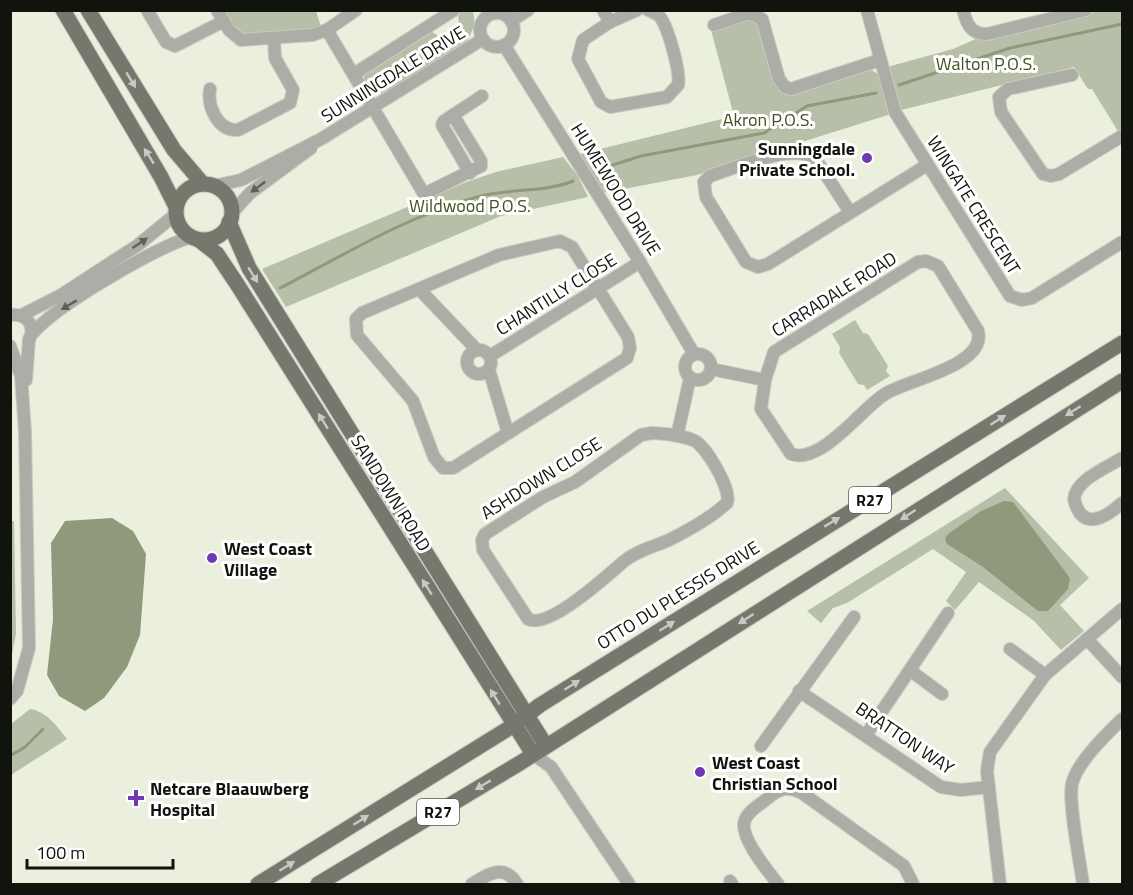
<svg xmlns="http://www.w3.org/2000/svg" width="1133" height="895" font-family="'Titillium Web',sans-serif">
	<style>
		.green { fill: #b8bfa8 }
		.water { fill: #90997b }
		.lines { fill: none; stroke-linecap: round; stroke-linejoin: round }
		.stream { stroke: #90997b; stroke-width: 3 }
		.minor-casing { stroke: #c7ccbd; stroke-width: 14 }
		.major-casing { stroke: #c7ccbd; stroke-width: 17 }
		.minor { stroke: #abada6; stroke-width: 12 }
		.major { stroke: #75786c; stroke-width: 15 }
		.oneway { fill: #c8c9c4 }
		.oneway2 { fill: #5e605a }
		.poi-dot { fill: #6f39b0; stroke: #fff; stroke-width: 2 }
		.labels { text-anchor: middle; dominant-baseline: central; stroke-width: 6; stroke-linejoin: round; paint-order: stroke }
		.shield { fill: #fff; stroke: #585a56; stroke-width: 1.5 }
		.shield-label { font-size: 16px; font-weight: bold; fill: #11130d }
		.park-label { font-size: 18px; fill: #45511e; stroke: #fff }
		.street-label { font-size: 18px; fill: #11130d; stroke: #fff }
		.poi-label { font-size: 18px; font-weight: bold; fill: #11130d; stroke: #fff; text-anchor: start }
	</style>
	<rect width="100%" height="100%" fill="#eaefde"/>
	<g class="green">
		<path d="M223,11H316L321,27C293,35 267,37 238,33Z"/>
		<path d="M458,11H473L475,24L468,40L390,89L376,95C368,89 361,83 365,72L432,32L445,40L452,38L459,28Z"/>
		<path d="M1099,11H1122V131L1119,133L1092,89H1088L1074,67L901,110L887,67L953,49L978,38H988Z"/>
		<path d="M745,18L759,22L776,80L797,93L870,69L878,74L891,114L697,175L603,193L580,154L734,116L711,30Z"/>
		<path d="M563,157L578,176L588,197L501,216L286,307L262,269L466,182L496,172Z"/>
		<path d="M855,320L863,333L868,334L888,366L886,371L890,376L867,390L864,385L858,384L839,353L840,347L832,334Z"/>
		<path d="M1005,488L1089,578L1060,605L1084,631L1061,650L1033,620L979,582L955,610L946,601L966,572L933,549L847,603L833,608L821,623L807,611Z"/>
		<path d="M11,521H14L16,634L11,659Z"/>
		<path d="M30,709C46,711 57,726 67,739L11,775V724Z"/>
	</g>
	<g class="water">
		<path d="M1004,501L1013,502L1070,578L1068,589L1048,611H1038L983,567L947,544L945,539L948,534L981,511Z"/>
		<path d="M112,518L133,531L146,554L140,635L127,667L104,698L85,711L59,696L47,675L53,619L51,543L65,521Z"/>
	</g>
	<g class="lines">
		<g class="stream">
			<path d="M899,85L1010,48L1122,24"/>
			<path d="M600,169L641,156L764,133L807,106L876,93"/>
			<path d="M280,288C344,255 407,216 477,197C508,188 543,193 573,181"/>
			<path d="M10,756L25,747L43,729"/>
		</g>
		<defs>
			<g id="minor">
				<path d="M147,10L166,42L175,46L224,21"/>
				<path d="M217,10L229,30L241,40L312,35L327,30"/>
				<path d="M356,10L327,30L424,194L481,166V161L453,115"/>
				<path d="M603,10L610,22L583,40L578,59L601,102L610,107L667,97L678,85C681,73 668,27 660,17C657,13 652,12 648,10"/>
				<path d="M867,10L895,112L1010,296L1022,300L1032,298L1122,242"/>
				<path d="M963,10C967,25 971,34 987,34L1086,10"/>
				<circle cx="497" cy="30" r="17"/>
				<path d="M511,21L528,10"/>
				<path d="M610,22L637,10"/>
				<path d="M714,25L749,13L762,19L779,79L785,87L791,89L880,60"/>
				<path d="M504,45L640,262L694,354"/>
				<path d="M354,74L454,10"/>
				<path d="M1072,75L1008,89L999,97L1001,112L1043,174L1051,176L1059,174L1122,136"/>
				<path d="M210,89C207,107 218,131 238,130L290,103L293,90L275,58L274,38"/>
				<path d="M470,173L442,125L444,121L482,96"/>
				<path d="M213,186L241,180L321,139L483,39"/>
				<path d="M850,212L815,158C792,143 736,168 710,176L704,182L706,197L746,262L758,267L768,264L927,165"/>
				<path d="M231,214L250,193L311,148"/>
				<path d="M560,241L572,247L628,337L630,348L627,358L453,468H443L434,457L413,401L357,335L356,319L362,313L499,255Z"/>
				<path d="M926,261L938,266L978,331C987,366 906,380 885,394C862,408 821,465 791,454L761,409L765,380L774,352L918,262Z"/>
				<path d="M419,289L477,350"/>
				<path d="M10,315C26,313 35,324 30,338"/>
				<path d="M22,315L61,295L138,245L176,214"/>
				<path d="M32,334C55,306 155,248 191,237"/>
				<path d="M10,346L21,376L25,431L29,648L17,691L10,699"/>
				<circle cx="479" cy="362" r="12"/>
				<circle cx="698" cy="367" r="13"/>
				<path d="M490,356L640,262"/>
				<path d="M711,369L765,380"/>
				<path d="M489,370L508,433"/>
				<path d="M26,380L29,339"/>
				<path d="M652,433C666,434 682,435 695,441C707,448 732,490 727,503C711,518 689,530 669,540C653,547 636,551 623,562C607,576 548,630 528,619L483,550L482,540L485,534L543,497L575,482L641,435Z"/>
				<path d="M677,436L690,378"/>
				<path d="M1122,458C1107,468 1076,479 1074,499C1082,532 1105,518 1122,503"/>
				<path d="M1087,639L1122,677"/>
				<path d="M1010,649L1045,675"/>
				<path d="M911,671L942,694"/>
				<path d="M799,691L941,787L961,790L989,787"/>
				<path d="M866,735L948,613"/>
				<path d="M761,746L854,617"/>
				<path d="M533,754L551,767L629,884"/>
				<path d="M730,881L732,884"/>
				<path d="M472,884C488,874 504,863 517,884"/>
				<path d="M778,884C768,871 738,836 745,820C748,811 761,804 768,798C780,788 788,786 802,793L904,866L913,884"/>
				<path d="M1000,884L987,771L990,752L1045,675L1122,609"/>
				<path d="M1083,884C1080,862 1068,802 1072,784C1077,762 1107,734 1122,719"/>
			</g>
			<g id="major">
				<path d="M63,10L161,177L176,207"/>
				<path d="M88,10L174,150L203,184"/>
				<circle cx="204" cy="212" r="28"/>
				<path d="M229,222L249,268L546,746"/>
				<path d="M199,240L217,254L237,284L533,754"/>
				<path d="M258,884L514,725L540,705L1122,343"/>
				<path d="M318,884L520,763L1122,381"/>
			</g>
		</defs>
		<use href="#minor" class="minor-casing"/>
		<use href="#major" class="major-casing"/>
		<use href="#minor" class="minor"/>
		<use href="#major" class="major"/>
	</g>
	<defs><path id="oneway-solid" d="M-6-.8H1V-3.2L6.5 0L1 3.2V.8H-6Z" transform="scale(1.5)"/></defs>
	<g class="oneway">
		<use href="#oneway-solid" transform="translate(131 80) rotate(59)"/>
		<use href="#oneway-solid" transform="translate(149 156) rotate(-122)"/>
		<use href="#oneway-solid" transform="translate(253 275) rotate(58)"/>
		<use href="#oneway-solid" transform="translate(1073 411) rotate(148)"/>
		<use href="#oneway-solid" transform="translate(998 420) rotate(-32)"/>
		<use href="#oneway-solid" transform="translate(323 421) rotate(-122)"/>
		<use href="#oneway-solid" transform="translate(908 515) rotate(147)"/>
		<use href="#oneway-solid" transform="translate(832 522) rotate(-31)"/>
		<use href="#oneway-solid" transform="translate(427 587) rotate(-122)"/>
		<use href="#oneway-solid" transform="translate(746 619) rotate(147)"/>
		<use href="#oneway-solid" transform="translate(667 626) rotate(-32)"/>
		<use href="#oneway-solid" transform="translate(572 685) rotate(-32)"/>
		<use href="#oneway-solid" transform="translate(495 697) rotate(-122)"/>
		<use href="#oneway-solid" transform="translate(483 785) rotate(149)"/>
		<use href="#oneway-solid" transform="translate(361 820) rotate(-32)"/>
		<use href="#oneway-solid" transform="translate(287 866) rotate(-32)"/>
	</g>
	<g class="oneway2">
		<use href="#oneway-solid" transform="translate(258 187) rotate(144)"/>
		<use href="#oneway-solid" transform="translate(140 243) rotate(-34)"/>
		<use href="#oneway-solid" transform="translate(69 305) rotate(149)"/>
	</g>
	<g class="poi-dot">
		<circle cx="867" cy="158" r="6"/>
		<circle cx="212" cy="558" r="6"/>
		<circle cx="700" cy="772" r="6"/>
		<path d="M133 789h6v6h6v6h-6v6h-6v-6h-6v-6h6z"/>
	</g>
	<g class="labels">
		<g class="shield">
			<rect x="849" y="487" width="42" height="26" rx="4.5"/>
			<rect x="417" y="799" width="42" height="26" rx="4.5"/>
		</g>
		<g class="shield-label">
			<text x="870" y="500">R27</text>
			<text x="438" y="812">R27</text>
		</g>
		<g class="park-label">
			<text x="986" y="63">Walton P.O.S.</text>
			<text x="768" y="119">Akron P.O.S.</text>
			<text x="470" y="205">Wildwood P.O.S.</text>
		</g>
		<g class="street-label">
			<text transform="translate(393 74) rotate(-32)">SUNNINGDALE DRIVE</text>
			<text transform="translate(616 189) rotate(58)">HUMEWOOD DRIVE</text>
			<text transform="translate(974 205) rotate(58)">WINGATE CRESCENT</text>
			<text transform="translate(556 294) rotate(-32)">CHANTILLY CLOSE</text>
			<text transform="translate(834 294) rotate(-32)">CARRADALE ROAD</text>
			<text transform="translate(541 478) rotate(-32)">ASHDOWN CLOSE</text>
			<text transform="translate(391 493) rotate(58)">SANDOWN ROAD</text>
			<text transform="translate(678 595) rotate(-32)">OTTO DU PLESSIS DRIVE</text>
			<text transform="translate(905 738) rotate(34)">BRATTON WAY</text>
		</g>
		<g class="poi-label">
			<text x="855" y="148" text-anchor="end">Sunningdale<tspan x="855" dy="21">Private School.</tspan></text>
			<text x="224" y="548">West Coast<tspan x="224" dy="21">Village</tspan></text>
			<text x="712" y="762">West Coast<tspan x="712" dy="21">Christian School</tspan></text>
			<text x="150" y="788">Netcare Blaauwberg<tspan x="150" dy="21">Hospital</tspan></text>
		</g>
	</g>
	<rect width="1133" height="895" fill="none" stroke="#11130d" stroke-width="24"/>
	<path d="M27 859v9h146v-9" fill="none" stroke="#11130d" stroke-width="3"/>
	<text x="36" y="859" font-size="18" fill="#11130d" stroke="#ffffff" stroke-width="4.5" paint-order="stroke">100 m</text>
</svg>
